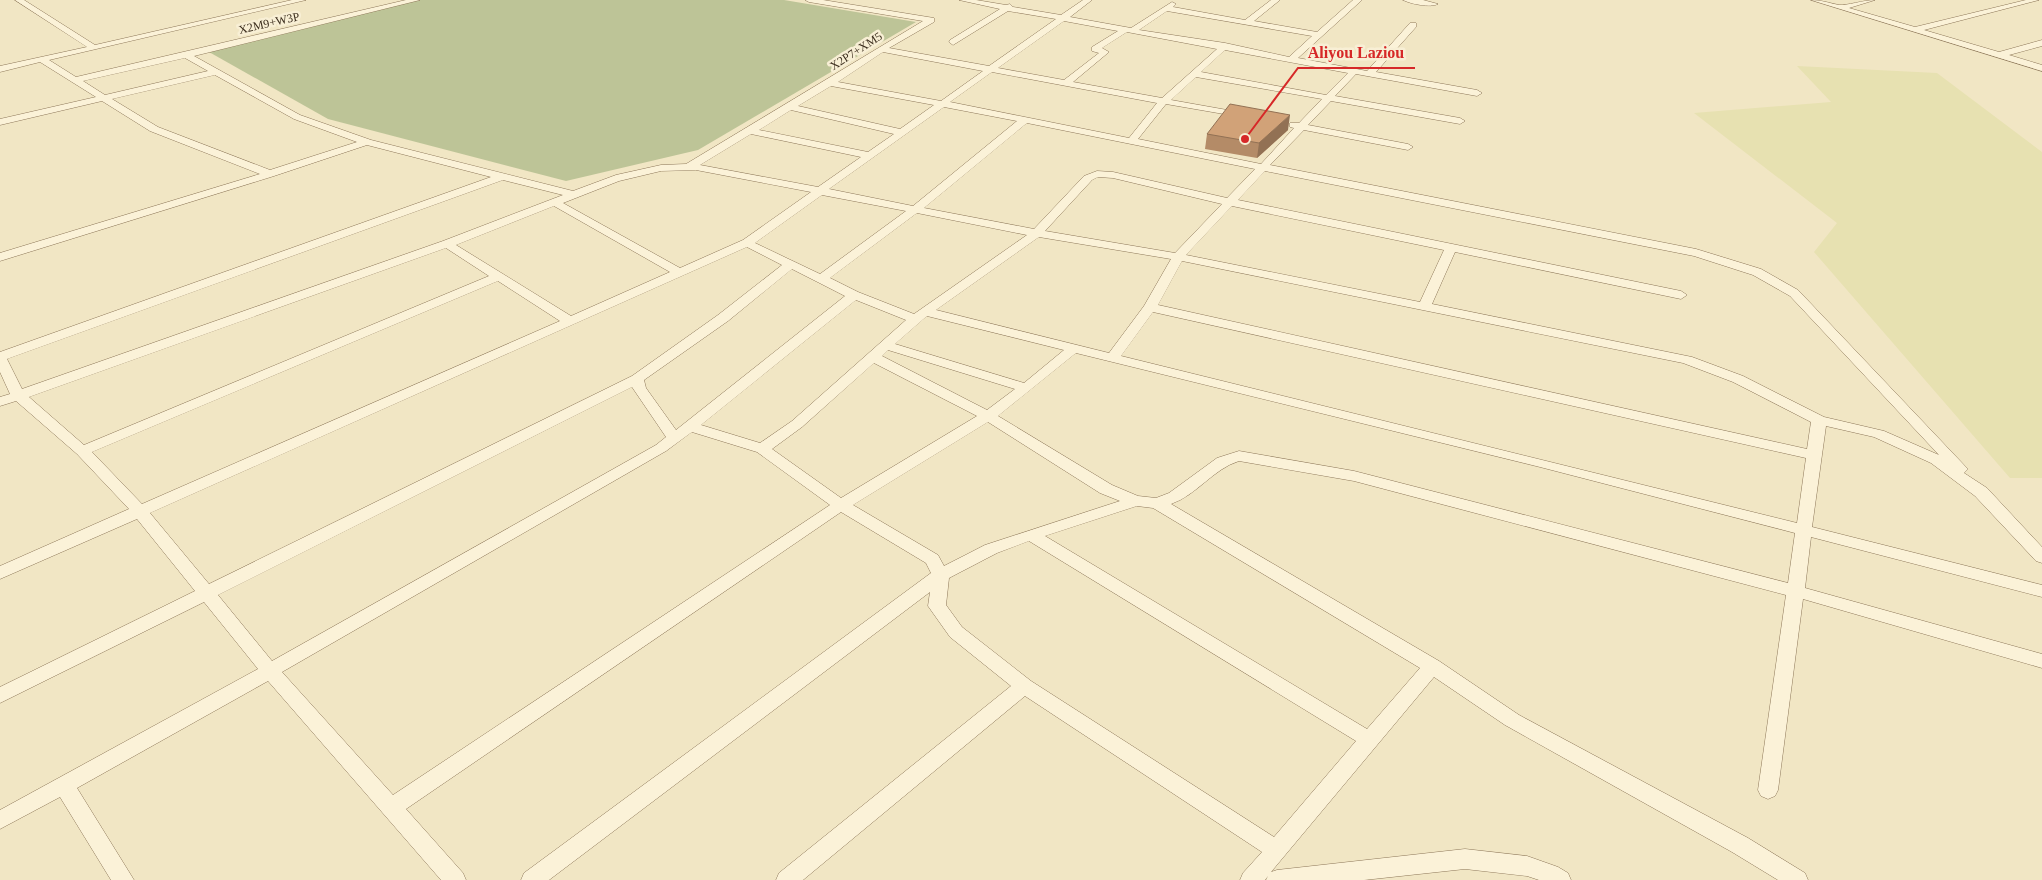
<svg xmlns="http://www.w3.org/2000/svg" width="2042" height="880" font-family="Georgia,serif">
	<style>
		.farmland { fill: #e7e1b1 }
		.cemetery { fill: #bdc497 }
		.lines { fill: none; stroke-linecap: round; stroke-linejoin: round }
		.minor-casing { stroke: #8d7759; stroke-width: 1 }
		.minor { fill: #fbf2d8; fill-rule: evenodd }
		.wall { fill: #b48b67 }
		.shaded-wall { fill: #927154 }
		.building { fill: #d1a278; stroke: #927154 }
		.labels { text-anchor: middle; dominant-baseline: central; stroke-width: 5; stroke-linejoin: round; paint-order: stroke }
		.far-street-label { font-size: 12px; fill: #3c2e1e; stroke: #f8efd5 }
		.leader { fill: none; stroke: #d62828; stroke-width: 2 }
		.callout-dot { fill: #d62828; stroke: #f8efd5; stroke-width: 2 }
		.callout-label { font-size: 16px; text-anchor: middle; font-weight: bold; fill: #d62828; stroke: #f8efd5; stroke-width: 5; stroke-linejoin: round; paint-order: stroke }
	</style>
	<rect width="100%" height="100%" fill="#f1e6c4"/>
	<path class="farmland" d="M1797,66L1937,73L2042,152V478H2010L1814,252L1837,223L1694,113L1831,102Z"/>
	<path class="cemetery" d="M418,0H784L916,22L698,150L566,181L328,119L209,52Z"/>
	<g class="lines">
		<defs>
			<g id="minor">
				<path d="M15,0H24L95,45L292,0H306L49,60L76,77L406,0H420L194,56L300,115L371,140L573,191L616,175L661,165L686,164L923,21L809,2L805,0H823L934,18V22L889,48L989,66L1056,19L1008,11L953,45L949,42L950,40L1000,9L959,0H976L1006,5L1010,4L1013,7L1061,15L1083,0H1092L1070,17L1131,28L1172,2L1176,4L1173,7L1245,20L1271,0H1280L1254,21L1317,32L1353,0H1362L1298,58L1367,71L1410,23H1416V27L1376,72L1477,90L1482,93L1477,96L1356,74L1335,96L1460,118L1465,121L1460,124L1331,101L1308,125L1408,144L1413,147L1408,150L1304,130L1270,165L1696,249L1761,269L1798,290L1965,466L1968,469L1964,473L1987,488L2042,547V563L2036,561L1975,496L1931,463L1874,437L1826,426L1812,527L2042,585V597L1811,537L1805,588L2042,654V668L1803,599L1778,790L1775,796L1768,799L1761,796L1758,790L1786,595L1354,481L1239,461C1213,469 1197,495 1171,504L1439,661L1519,715L1748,838L1805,873L1808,880H1778L1732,852L1505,725L1434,677L1271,872L1277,870L1465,849L1527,856L1558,867L1568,873L1571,880H1539L1527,876L1465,869L1364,880H1266L1268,876L1265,880H1240L1243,873L1262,852L1025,696L803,880H776L779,873L1011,686L950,637L928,606L930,592L549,880H521L524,873L931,573L926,563L841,512L406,809L463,873L466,880H441L268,681L77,788L134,880H111L60,797L0,829V810L258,669L204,602L0,703V687L195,591L137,519L0,579V566L129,509L77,454L16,401L0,406V397L10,394L0,372V352L491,177L367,145L274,176L0,261V253L260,174L150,131L102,101L0,125V119L96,97L40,62L0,72V66L87,47ZM1167,11L1312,36L1289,57L1225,43L1139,30ZM1064,21L1118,31L1092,47V51L1099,53L1064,80L998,68ZM1127,32L1217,49L1162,98L1073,82L1109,52L1102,48ZM1225,50L1348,73L1326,95L1201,72ZM883,52L983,71L941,101L838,82ZM185,58L208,71L105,95L83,81ZM992,72L1157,103L1129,138L950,102ZM215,75L294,119L357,142L270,170L158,127L112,99ZM1196,77L1322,99L1299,123H1290V127L1294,128L1261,164L1138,139L1166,104L1247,118L1249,116L1244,113L1171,100ZM831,86L934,105L900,129L798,106ZM944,107L1017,121L913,206L829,189ZM791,110L894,134L868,152L759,130ZM1027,123L1255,169L1227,198L1113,172L1097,171L1084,176L1034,229L924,208ZM751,134L861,157L818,187L700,165ZM696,170L811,192L743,240L680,268L563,203L619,181L661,171ZM1265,171L1694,256L1753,275L1790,296L1939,455L1884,431L1824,417L1743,376L1692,357L1432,304L1455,252L1681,299L1687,295L1681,291L1238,200ZM1098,177L1113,178L1222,204L1175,253L1045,231L1092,180ZM503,180L563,195L443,241L22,389L7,359ZM822,195L906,211L820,274L755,243ZM554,206L670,272L571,316L456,245ZM1232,206L1444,250L1420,302L1186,255ZM917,213L1027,235L914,314L858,292L830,278ZM1039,237L1171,259L1144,306L1109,353L936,310ZM747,247L782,265L718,315L632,376L209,584L150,513ZM446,248L489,276L84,445L29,397ZM1182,261L1683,363L1733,382L1811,422L1807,449L1158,305ZM792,269L845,296L676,430L646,388L644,380L728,321ZM498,281L560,321L142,504L92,452ZM856,300L906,320L792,421L760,443L701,425ZM1153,312L1806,458L1797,523L1121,356ZM927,316L1064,350L1024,383L895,344ZM888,350L1015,389L987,410L882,356ZM1076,353L1540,467L1795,533L1788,583L1354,471L1239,451L1217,458L1169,493L1156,498L1138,496L1112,485L998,416ZM874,363L977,416L841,498L772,449L802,427ZM632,387L666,437L656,445L272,661L218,595ZM988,422L1100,493L1120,501L985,545L944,566L938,555L853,505ZM692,432L757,452L830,505L393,795L282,672L666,451ZM1137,506L1153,508L1420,668L1367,729L1045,536ZM1029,541L1356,741L1274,837L1031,681L962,627L946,605L949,578L997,553Z"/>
				<path d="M1403,0H1423L1438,4C1431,8 1410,4 1403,0Z"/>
				<path d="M1811,0C1821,0 1829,3 1839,5C1846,6 1864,0 1875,0L1849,8L1915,27L2026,0H2039L1924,30L1999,52L2042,40V46L2009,55L2042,65V71Z"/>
			</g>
		</defs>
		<use href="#minor" class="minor-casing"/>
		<use href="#minor" class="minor"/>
	</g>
	<path class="wall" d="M1288,130L1257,158L1205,149L1207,134Z"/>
	<path class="shaded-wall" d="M1290,115L1288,130L1257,158L1259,143Z"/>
	<path class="building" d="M1230,104L1290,115L1259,143L1207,134Z"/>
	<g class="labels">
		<g class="far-street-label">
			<text transform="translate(269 23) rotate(-13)">X2M9+W3P</text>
			<text transform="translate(856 51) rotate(-33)">X2P7+XM5</text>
		</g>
	</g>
	<path class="leader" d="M1245 139L1298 68H1415"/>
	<circle class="callout-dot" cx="1245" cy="139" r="5"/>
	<g class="callout-label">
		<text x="1356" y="58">Aliyou Laziou</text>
	</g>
</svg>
